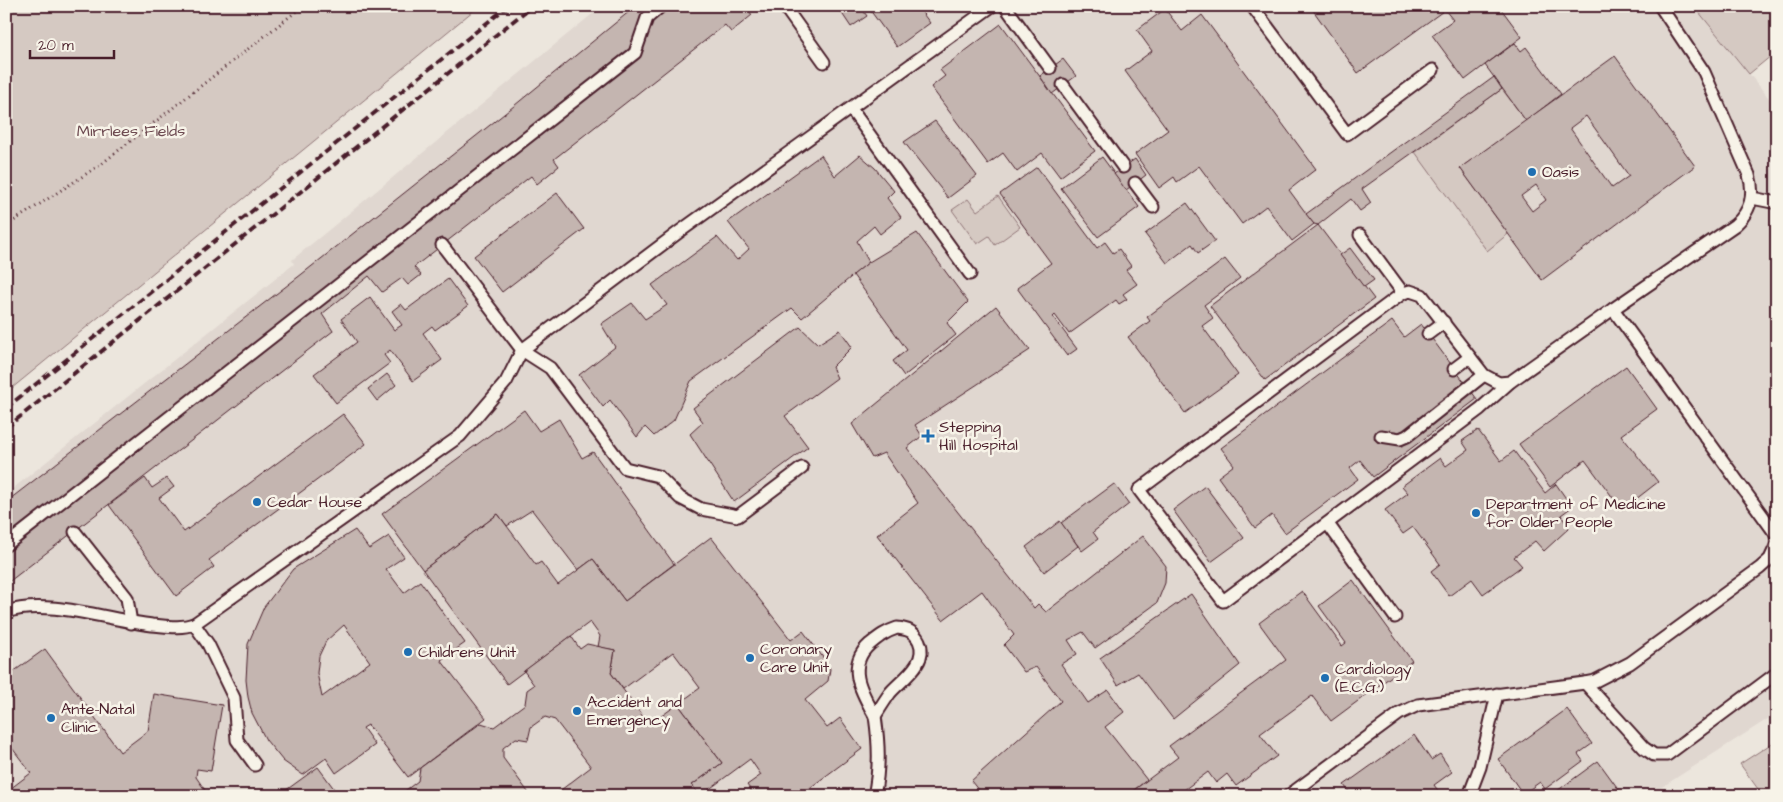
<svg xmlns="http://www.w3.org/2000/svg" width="1783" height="802" font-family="'Architects Daughter',sans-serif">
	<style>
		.built { fill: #e0d7d0 }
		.green { fill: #d5c9c2; stroke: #907476 }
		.building { fill: #c4b5b0; stroke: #4a1f2b; fill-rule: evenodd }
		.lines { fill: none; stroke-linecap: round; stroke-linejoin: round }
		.service-casing { stroke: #4a1f2b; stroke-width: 15 }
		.path { stroke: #4a1f2b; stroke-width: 3; stroke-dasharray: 1 4; stroke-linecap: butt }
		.service { stroke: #f7f3e8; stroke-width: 11 }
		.rail { stroke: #4a1f2b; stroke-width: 4; stroke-dasharray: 8 4; stroke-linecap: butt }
		.poi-dot { fill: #1f6fb2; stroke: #f7f3e8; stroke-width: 2 }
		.labels { text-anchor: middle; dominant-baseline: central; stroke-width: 5; stroke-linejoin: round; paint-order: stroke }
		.park-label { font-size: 16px; fill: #6d4a51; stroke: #f7f3e8 }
		.poi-label { font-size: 16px; fill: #4a1f2b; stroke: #f7f3e8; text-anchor: start }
	</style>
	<rect width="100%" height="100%" fill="#ece6dd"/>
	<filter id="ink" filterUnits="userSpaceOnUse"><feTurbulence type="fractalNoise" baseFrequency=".02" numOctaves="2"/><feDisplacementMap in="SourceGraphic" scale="10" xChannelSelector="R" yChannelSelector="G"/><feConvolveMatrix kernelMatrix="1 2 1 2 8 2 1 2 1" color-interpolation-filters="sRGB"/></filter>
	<g filter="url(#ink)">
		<path class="built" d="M602,6H1694L1777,108V713L1648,796H6V494L294,264L292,260Z"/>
		<g class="green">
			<path d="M6,6H479L6,393Z"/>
			<path d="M1694,6H1777V51L1749,74Z"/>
			<path d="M1502,89L1526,121L1460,168L1508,234L1487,251L1415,152Z"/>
			<path d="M998,196L1020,227L995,245L989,236L977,244L952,210L968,199L977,211Z"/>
			<path d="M1777,740V796H1763L1740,764Z"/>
		</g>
		<g class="building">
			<path d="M636,6H746L752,15L731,32L725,25L554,159L559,166L537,184L531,176L414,267L421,275L408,285L402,278L382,292L369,276L322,314L333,331L6,584V502L302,274L509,110Z"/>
			<path d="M837,6H860L867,16L851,27Z"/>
			<path d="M867,6H917L930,23L897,47Z"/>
			<path d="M1310,6H1450L1358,73Z"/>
			<path d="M1450,6H1462L1465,10L1471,6H1499L1522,37L1465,80L1432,35L1453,20L1445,10Z"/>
			<path d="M1165,9L1182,31L1202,15L1316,169L1289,190L1314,224L1292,241L1266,206L1242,224L1199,166L1177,182L1174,177L1159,188L1135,154L1168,130L1125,71L1152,51L1137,30Z"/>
			<path d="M1001,24L1095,151L1060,177L1042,153L1017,172L1003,153L988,164L931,87L945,76L940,70Z"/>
			<path d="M1515,43L1521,51L1526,47L1561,94L1526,121L1485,65Z"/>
			<path d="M1615,56L1695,166L1542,280L1460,168ZM1586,116L1629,176L1612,188L1570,128ZM1536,185L1546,200L1532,211L1521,196Z"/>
			<path d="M1063,59L1076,76L1052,94L1040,76Z"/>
			<path d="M1494,77L1502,89L1362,189L1371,203L1360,211L1351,199L1318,225L1314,224L1306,214Z"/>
			<path d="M935,121L977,176L948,198L904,142Z"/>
			<path d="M821,155L835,176L860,155L875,168L894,191L887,198L901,217L880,234L874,226L857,241L869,262L802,318L792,308L691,381L674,420L654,436L645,427L637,437L610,400L603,407L579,375L615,347L601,324L632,303L645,319L667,305L652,285L717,237L737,260L749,249L728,222Z"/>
			<path d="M1102,157L1139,207L1098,237L1061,188Z"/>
			<path d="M1135,159L1146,175L1126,190L1114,174Z"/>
			<path d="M1037,167L1097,248L1105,242L1113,253L1119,249L1131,266L1126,270L1137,284L1123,294L1127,299L1119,304L1116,300L1069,334L1055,315L1053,317L1077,349L1067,356L1017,288L1051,263L1000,194Z"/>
			<path d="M557,193L584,229L502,292L474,256Z"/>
			<path d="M1187,203L1215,241L1198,253L1192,244L1167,263L1145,234Z"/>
			<path d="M1318,225L1374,299L1265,380L1210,306Z"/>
			<path d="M917,233L968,302L947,323L956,335L904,376L893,361L907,350L853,275L869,262Z"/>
			<path d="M1350,248L1374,280L1364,287L1340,255Z"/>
			<path d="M1225,259L1240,278L1204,305L1213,318L1202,326L1238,375L1185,413L1128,337L1150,321L1147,317Z"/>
			<path d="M448,279L468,306L435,330L432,326L423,333L442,360L413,381L390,350L384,355L390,363L336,403L314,374L357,342L341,319L370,297L394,330L402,325L392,311L401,304L406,310Z"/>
			<path d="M996,306L1030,350L915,425L922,436L907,448L1034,608L1038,604L1046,612L1143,536L1166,566L1165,583L1157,603L1095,648L1083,632L1068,640L1077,654L1061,664L1088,703L1108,690L1124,712L1105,727L1147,780L1126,796H983L971,781L1061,701L1036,667L1024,672L1004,645L1014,635L982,591L943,620L877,535L918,503L884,453L872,458L852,424Z"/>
			<path d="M1392,321L1404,337L1421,324L1477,399L1373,477L1360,460L1350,468L1358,479L1285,533L1272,515L1255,528L1218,477L1234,465L1221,448Z"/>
			<path d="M800,327L818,344L840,330L852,347L832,367L837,378L785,416L808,447L734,502L690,434L703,422L693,408Z"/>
			<path d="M1626,366L1657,409L1621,435L1658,482L1622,510L1585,460L1550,487L1519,444Z"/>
			<path d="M387,374L396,385L377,401L368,389Z"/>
			<path d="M524,410L539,431L559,419L582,458L593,452L674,564L625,601L593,559L578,570L532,510L507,526L498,514L423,570L382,514Z"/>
			<path d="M343,414L366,444L209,560L214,567L176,596L109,505L145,478L152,488L167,478L174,487L159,498L184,532Z"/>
			<path d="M1478,430L1501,461L1514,451L1545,493L1556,484L1572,507L1561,515L1569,528L1544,551L1535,541L1514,557L1522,566L1483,594L1472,579L1449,596L1431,571L1440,564L1413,527L1403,534L1385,510L1408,493L1402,486L1440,458L1446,466L1468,450L1462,441Z"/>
			<path d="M1114,484L1129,504L1093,532L1098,539L1082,551L1061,523Z"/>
			<path d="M1205,486L1244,538L1211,562L1173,510Z"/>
			<path d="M498,514L536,565L541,562L558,585L593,559L625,601L711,537L791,640L803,631L828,664L830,669L828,681L805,700L827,728L840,718L862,749L799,796H755L747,785L761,775L750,759L700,796L692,785L722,763L678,704L700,688L673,652L623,689L611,673L615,650L598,647L600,636L590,622L507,684L423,570Z"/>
			<path d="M1060,521L1078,546L1044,572L1026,547Z"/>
			<path d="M355,530L369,549L389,536L404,557L386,569L404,593L420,581L465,643L441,660L486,718L408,777L368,725L363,728L375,745L336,773L326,758L303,775L283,761L266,740L252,713L248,697L246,680L248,644L264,607L293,569ZM344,625L370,662L322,697L317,673L319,656L326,641Z"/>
			<path d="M1353,580L1412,661L1331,721L1312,696L1260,734L1277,756L1236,786L1227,774L1216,783L1208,772L1176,796H1126L1178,757L1169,746L1286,660L1259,623L1302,591L1342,646L1346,643L1319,606Z"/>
			<path d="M1191,594L1240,665L1173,719L1138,673L1118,685L1100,658Z"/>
			<path d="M571,636L580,649L587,644L615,650L611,673L649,725L678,704L722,763L692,785L700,796H553L591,767L555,720L545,717L531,727L528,740L516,738L503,748V758L531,796H398L418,781L420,768L481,723L494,727L525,704L527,690L534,685L524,671Z"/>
			<path d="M45,649L120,752L148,731L154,694L222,705L211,771L197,769L196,777L209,796H8L6,792L31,773L6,740V677Z"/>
			<path d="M1567,709L1592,744L1578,754L1583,761L1545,789L1540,782L1523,794L1498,759Z"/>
			<path d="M1414,735L1431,760L1440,754L1452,772L1434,785L1442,796H1352L1344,785Z"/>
			<path d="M1598,761L1622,794L1619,796H1560L1557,791Z"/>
			<path d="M318,767L335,790L327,796H278Z"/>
		</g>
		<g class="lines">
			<defs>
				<g id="service">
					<path d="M784,6L824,62"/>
					<path d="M1005,6L1050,68"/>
					<path d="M1252,6L1347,134L1433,70"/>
					<path d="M1660,6L1704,72L1749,175C1755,195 1751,211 1735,225L1613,309L1775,533L1777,539"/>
					<path d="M1063,85L1123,167"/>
					<path d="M851,109L970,274"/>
					<path d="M1135,183L1153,207"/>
					<path d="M1752,198L1777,203"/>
					<path d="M1360,235L1403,293L1410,291L1422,295L1484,375L1499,383L1510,382"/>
					<path d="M442,245L522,350L550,368L625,468L658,476L680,498L701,509L738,516L802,468"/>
					<path d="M1403,293L1139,490L1223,601L1480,409L1510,382L1613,309"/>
					<path d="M1428,334L1444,322"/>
					<path d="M1454,369L1470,357"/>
					<path d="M1381,436L1400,439L1407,436L1484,375"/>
					<path d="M1328,524L1395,617"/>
					<path d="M75,532L127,598L131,623"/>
					<path d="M6,545L635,53L647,18L661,6"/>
					<path d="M6,612C47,598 108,620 152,625C166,626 180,629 194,624L460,436L506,382L522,350L679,232L992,6"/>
					<path d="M194,624L208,644L234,698L237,740L255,765"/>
					<path d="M897,628C907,629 914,631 919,641C929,663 902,679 890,693C885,700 880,708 875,716C862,693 845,666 870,644C879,637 885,632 897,628Z"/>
					<path d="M1585,683L1644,748L1654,755H1667L1777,673"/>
					<path d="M874,796C880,768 879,744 875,716"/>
					<path d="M1288,796L1399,714L1418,705L1585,683L1595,681L1630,663L1760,568L1770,559L1777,544"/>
					<path d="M1469,796L1480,767L1497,694"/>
				</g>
			</defs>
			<use href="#service" class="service-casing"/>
			<path class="path" d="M6,226L100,165L303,6"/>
			<use href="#service" class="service"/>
			<g class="rail">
				<path d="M6,408L508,6"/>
				<path d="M6,428L532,6"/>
			</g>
		</g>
	</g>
	<g class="poi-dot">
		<circle cx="1532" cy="172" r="5"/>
		<path d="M925.5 428.5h5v5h5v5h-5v5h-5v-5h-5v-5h5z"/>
		<circle cx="257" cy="502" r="5"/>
		<circle cx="1476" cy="513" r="5"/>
		<circle cx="408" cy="652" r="5"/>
		<circle cx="750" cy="658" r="5"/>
		<circle cx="1325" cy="678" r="5"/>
		<circle cx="577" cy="711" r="5"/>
		<circle cx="51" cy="718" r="5"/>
	</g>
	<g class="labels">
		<g class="park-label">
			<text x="131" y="131">Mirrlees Fields</text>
		</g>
		<g class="poi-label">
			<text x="1542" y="172">Oasis</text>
			<text x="939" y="427">Stepping<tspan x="939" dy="18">Hill Hospital</tspan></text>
			<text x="267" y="502">Cedar House</text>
			<text x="1486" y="504">Department of Medicine<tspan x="1486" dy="18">for Older People</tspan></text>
			<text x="760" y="649">Coronary<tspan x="760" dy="18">Care Unit</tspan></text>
			<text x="418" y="652">Childrens Unit</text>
			<text x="1335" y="669">Cardiology<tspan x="1335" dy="18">(E.C.G.)</tspan></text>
			<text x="587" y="702">Accident and<tspan x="587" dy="18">Emergency</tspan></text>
			<text x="61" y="709">Ante-Natal<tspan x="61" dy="18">Clinic</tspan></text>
		</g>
	</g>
	<rect width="1783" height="802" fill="none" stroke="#f7f3e8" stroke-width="25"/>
	<rect x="12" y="12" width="1758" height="777" fill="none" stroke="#4a1f2b" stroke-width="2" filter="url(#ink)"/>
	<path d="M30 50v8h84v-8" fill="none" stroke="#4a1f2b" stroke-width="2.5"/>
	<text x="38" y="50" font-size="15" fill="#4a1f2b" stroke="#f7f3e8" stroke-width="4" paint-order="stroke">20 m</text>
</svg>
